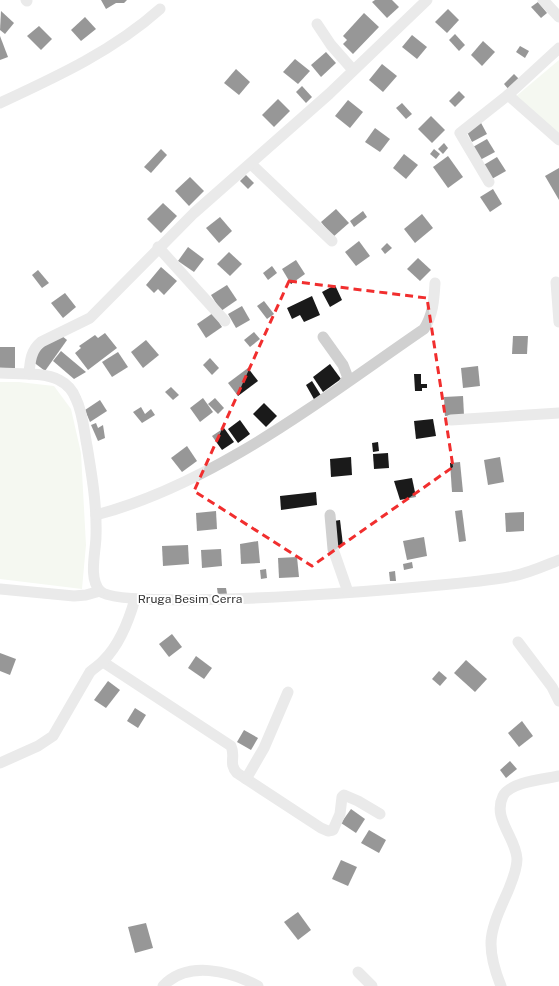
<svg xmlns="http://www.w3.org/2000/svg" width="559" height="986" font-family="'Public Sans',sans-serif">
	<style>
		.green { fill: #e8f0e1 }
		.building { fill: #1a1a1a }
		.lines { fill: none; stroke-linecap: round; stroke-linejoin: round }
		.minor { stroke: #d0d0d0; stroke-width: 11 }
		.marked { fill: none; stroke: #f12e2e; stroke-width: 3; stroke-dasharray: 8 5; stroke-linejoin: round }
		.labels { text-anchor: middle; dominant-baseline: central; stroke-width: 4; stroke-linejoin: round; paint-order: stroke }
		.street-label { font-size: 12px; fill: #333; stroke: #fff }
	</style>
	<rect width="100%" height="100%" fill="#fff"/>
	<g class="green">
		<path d="M559,60V139L514,98Z"/>
		<path d="M0,382H19L54,386L71,409L81,453L86,545L82,589L0,579Z"/>
	</g>
	<g class="building">
		<path d="M101,0H127L124,3H116L106,9Z"/>
		<path d="M375,0H392L399,7L387,18L372,2Z"/>
		<path d="M538,2L547,13L541,18L531,7Z"/>
		<path d="M448,9L459,20L447,33L435,22Z"/>
		<path d="M1,11L14,23L5,34L0,30Z"/>
		<path d="M364,13L379,27L353,54L343,44L347,40L343,36Z"/>
		<path d="M85,17L96,29L81,41L71,30Z"/>
		<path d="M39,26L52,39L41,50L27,36Z"/>
		<path d="M455,34L465,45L459,51L449,40Z"/>
		<path d="M412,35L427,47L417,59L402,47Z"/>
		<path d="M0,36L8,57L0,60Z"/>
		<path d="M483,41L495,52L482,66L471,55Z"/>
		<path d="M520,46L529,51L525,58L516,52Z"/>
		<path d="M326,52L336,63L321,77L311,65Z"/>
		<path d="M295,59L310,71L298,84L283,72Z"/>
		<path d="M382,64L397,76L383,92L369,80Z"/>
		<path d="M236,69L250,82L239,95L224,83Z"/>
		<path d="M514,74L520,80L510,91L504,84Z"/>
		<path d="M302,86L312,97L306,103L296,92Z"/>
		<path d="M459,91L465,97L455,107L449,101Z"/>
		<path d="M278,99L290,111L274,127L262,115Z"/>
		<path d="M348,100L363,112L350,128L335,116Z"/>
		<path d="M402,103L412,114L406,119L396,108Z"/>
		<path d="M431,116L445,130L432,143L418,129Z"/>
		<path d="M480,121L487,134L472,142L465,128Z"/>
		<path d="M375,128L390,139L380,152L365,142Z"/>
		<path d="M487,139L495,152L480,160L473,147Z"/>
		<path d="M444,143L448,148L443,154L438,149Z"/>
		<path d="M161,149L167,155L151,173L144,167Z"/>
		<path d="M434,149L440,154L436,159L430,154Z"/>
		<path d="M404,154L418,165L406,179L393,168Z"/>
		<path d="M448,156L463,177L448,188L433,167Z"/>
		<path d="M497,157L506,171L490,180L482,166Z"/>
		<path d="M559,168V200L545,176Z"/>
		<path d="M246,175L254,183L248,189L240,181Z"/>
		<path d="M190,177L204,191L189,206L175,191Z"/>
		<path d="M493,189L502,204L490,212L480,197Z"/>
		<path d="M163,203L177,216L161,233L147,219Z"/>
		<path d="M336,209L349,223L333,237L321,222Z"/>
		<path d="M363,211L367,217L354,227L350,221Z"/>
		<path d="M422,214L433,228L415,243L404,229Z"/>
		<path d="M220,217L232,231L219,243L206,228Z"/>
		<path d="M359,241L370,256L356,266L345,252Z"/>
		<path d="M387,243L392,248L385,254L381,249Z"/>
		<path d="M188,247L204,259L194,272L178,261Z"/>
		<path d="M229,252L242,264L230,276L217,264Z"/>
		<path d="M418,258L431,270L420,281L407,269Z"/>
		<path d="M296,260L305,274L291,284L282,269Z"/>
		<path d="M272,266L277,273L268,280L263,273Z"/>
		<path d="M161,267L177,281L164,295L158,289L154,293L146,285Z"/>
		<path d="M38,270L49,283L42,288L32,275Z"/>
		<path d="M227,285L237,300L221,311L211,295Z"/>
		<path d="M335,285L342,300L330,307L322,292Z"/>
		<path d="M65,293L76,307L63,318L51,303Z"/>
		<path d="M312,296L320,315L304,322L300,315L292,319L287,308Z"/>
		<path d="M264,301L274,314L267,319L257,306Z"/>
		<path d="M242,306L250,320L236,328L228,314Z"/>
		<path d="M213,313L222,327L206,338L197,324Z"/>
		<path d="M254,332L260,339L250,347L244,340Z"/>
		<path d="M105,333L117,348L88,370L75,353L81,348L79,346L95,335L98,338Z"/>
		<path d="M62,336L67,340L45,371L32,361L36,354L50,341Z"/>
		<path d="M513,336H528L527,354H512Z"/>
		<path d="M146,340L159,355L143,368L131,352Z"/>
		<rect x="0" y="347" width="15" height="21"/>
		<path d="M61,351L86,372L74,379L53,361Z"/>
		<path d="M118,352L128,367L112,377L102,362Z"/>
		<path d="M210,358L219,368L212,375L203,365Z"/>
		<path d="M330,364L341,379L323,392L313,377Z"/>
		<path d="M478,366L480,386L463,388L461,368Z"/>
		<path d="M248,368L258,381L238,396L228,383Z"/>
		<path d="M414,374H421V384H427V388H422V391H415Z"/>
		<path d="M312,381L322,397L315,401L306,385Z"/>
		<path d="M171,387L179,395L173,400L165,392Z"/>
		<path d="M463,396L464,415L445,416L444,397Z"/>
		<path d="M203,398L213,412L200,422L190,408Z"/>
		<path d="M215,398L224,408L218,414L208,404Z"/>
		<path d="M100,400L107,411L90,422L85,410Z"/>
		<path d="M264,403L277,416L266,427L253,414Z"/>
		<path d="M141,407L145,414L151,409L155,415L142,423L133,412Z"/>
		<path d="M433,419L436,436L416,439L414,421Z"/>
		<path d="M240,420L250,434L238,443L228,429Z"/>
		<path d="M96,423L98,428L103,425L105,438L98,441L91,425Z"/>
		<path d="M224,428L234,442L222,450L212,436Z"/>
		<path d="M378,442L379,451L373,452L372,443Z"/>
		<path d="M187,446L197,461L182,472L171,458Z"/>
		<path d="M388,453L389,468L374,469L373,454Z"/>
		<path d="M351,457L352,475L331,477L330,459Z"/>
		<path d="M500,457L504,482L488,485L484,460Z"/>
		<path d="M460,462L463,492H452L450,463Z"/>
		<path d="M412,478L416,497L400,500L394,481Z"/>
		<path d="M316,492L317,505L281,510L280,496Z"/>
		<path d="M462,510L466,541L459,542L455,511Z"/>
		<path d="M216,511L217,529L197,531L196,513Z"/>
		<path d="M524,512V531L506,532L505,513Z"/>
		<path d="M340,520L343,545L337,546L334,521Z"/>
		<path d="M424,537L427,556L407,560L403,541Z"/>
		<path d="M258,541L260,563L241,564L240,544Z"/>
		<path d="M188,545L189,564L163,566L162,546Z"/>
		<path d="M221,549L222,566L202,568L201,550Z"/>
		<path d="M297,557L299,577L279,578L278,558Z"/>
		<path d="M412,562L413,568L404,570L403,564Z"/>
		<path d="M266,569L267,578L261,579L260,570Z"/>
		<path d="M395,571L396,581H390L389,572Z"/>
		<path d="M217,588H226L227,594L218,595Z"/>
		<path d="M172,634L182,647L169,657L159,644Z"/>
		<path d="M0,653L16,659L10,675L0,671Z"/>
		<path d="M196,656L212,668L204,679L188,668Z"/>
		<path d="M466,660L487,679L475,692L454,673Z"/>
		<path d="M439,671L447,678L440,686L432,679Z"/>
		<path d="M108,681L120,690L106,708L94,700Z"/>
		<path d="M135,708L146,715L138,728L127,721Z"/>
		<path d="M522,721L533,736L519,747L508,733Z"/>
		<path d="M244,730L258,738L251,750L237,742Z"/>
		<path d="M510,761L517,769L506,778L500,770Z"/>
		<path d="M351,809L365,819L356,833L341,823Z"/>
		<path d="M369,830L386,840L379,853L361,843Z"/>
		<path d="M341,860L357,867L348,886L332,879Z"/>
		<path d="M298,912L311,930L298,940L284,922Z"/>
		<path d="M146,923L153,948L135,953L128,927Z"/>
	</g>
	<g class="lines">
		<g class="minor">
			<path d="M26,0L27,1"/>
			<path d="M543,0L559,17"/>
			<path d="M317,24L331,45L353,70"/>
			<path d="M508,95L559,140"/>
			<path d="M0,103C56,77 113,51 160,9"/>
			<path d="M251,164L332,241"/>
			<path d="M489,182L460,133L508,95L559,48"/>
			<path d="M158,247L225,321"/>
			<path d="M556,282L559,322"/>
			<path d="M323,337L343,365L348,378L344,383"/>
			<path d="M0,373C16,374 45,372 59,380C67,384 73,391 76,399C83,413 84,431 87,446C92,476 97,506 96,536C96,551 88,578 100,591C122,614 467,586 513,576C529,573 544,566 559,560"/>
			<path d="M29,374C30,361 31,350 41,342L90,318L194,213L329,94L427,0"/>
			<path d="M451,420L559,413"/>
			<path d="M96,515C215,484 323,398 424,329C433,315 434,300 435,283"/>
			<path d="M330,515L333,549L348,592"/>
			<path d="M0,589L74,596L86,595L100,591"/>
			<path d="M518,642L552,687L559,701"/>
			<path d="M103,662L231,746C236,757 228,763 237,773L321,828L328,831L333,830L340,814L342,797L344,795L358,801L380,814"/>
			<path d="M0,763L38,746L53,736L90,672C95,667 100,665 104,660C120,644 129,620 135,599"/>
			<path d="M246,779L264,748L288,692"/>
			<path d="M358,972L372,986"/>
			<path d="M163,986C188,960 230,971 258,986"/>
			<path d="M501,986C484,944 490,931 508,891C512,881 517,870 517,859C516,837 492,819 503,796C510,782 545,779 559,776"/>
		</g>
	</g>
	<path d="M0 0H559V986H0ZM289,281L427,298L453,467L312,566L194,491Z" fill="#fff" fill-opacity=".55" fill-rule="evenodd"/>
	<path class="marked" d="M289,281L427,298L453,467L312,566L194,491Z"/>
	<g class="labels">
		<g class="street-label">
			<text x="190" y="599">Rruga Besim Cerra</text>
		</g>
	</g>
</svg>
